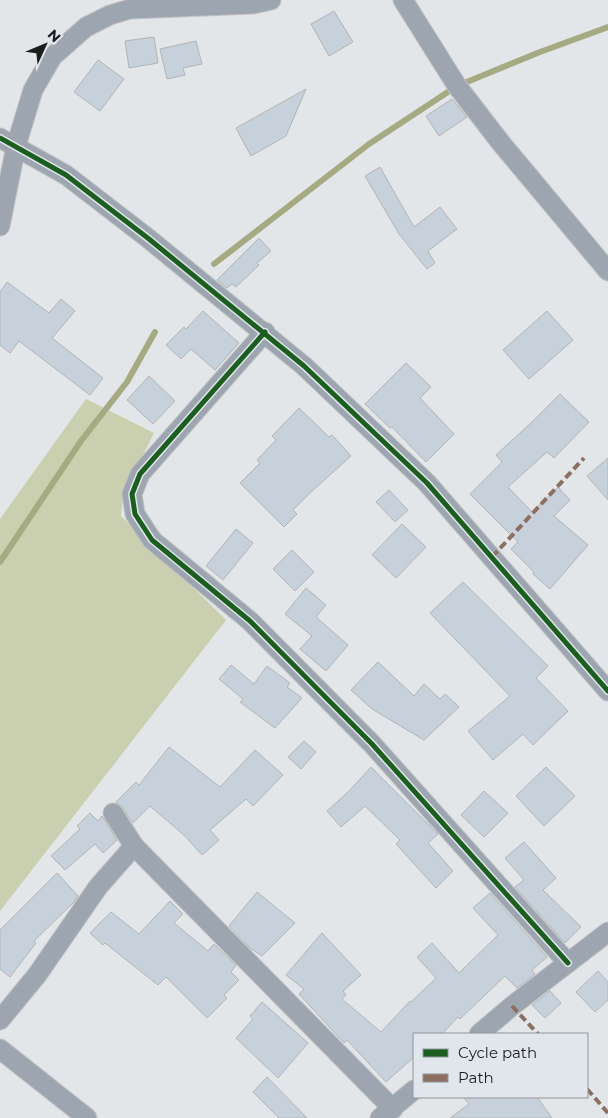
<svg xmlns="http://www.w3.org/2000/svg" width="608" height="1118" font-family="Montserrat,sans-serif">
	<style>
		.forest { fill: #c9cfaf }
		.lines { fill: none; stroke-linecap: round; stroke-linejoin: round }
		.stream { stroke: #a5aa82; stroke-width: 6 }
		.building { fill: #c7d1db; stroke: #b2b4b5 }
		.street-casing { stroke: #c0c2c3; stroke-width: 21 }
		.street { stroke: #9da6b0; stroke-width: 19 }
		.quiet { stroke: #8d6e63; stroke-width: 4; stroke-dasharray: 8 4; stroke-linecap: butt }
		.cycleway-casing { stroke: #e0e6eb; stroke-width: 8 }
		.cycleway { stroke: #1b5e20; stroke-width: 5 }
	</style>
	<rect width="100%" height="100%" fill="#e3e6e8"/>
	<path class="forest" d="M86,399L154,433L123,495L121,516L226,620L0,911V519Z"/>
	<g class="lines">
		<g class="stream">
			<path d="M214,264L369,144L457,86L540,52L608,27"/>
			<path d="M0,562L81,441L127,382L155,332"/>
		</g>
	</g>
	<g class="building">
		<path d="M334,11L353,42L329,56L311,24Z"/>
		<path d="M154,37L158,63L129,68L125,41Z"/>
		<path d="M196,41L202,64L183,68L185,75L167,79L160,49Z"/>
		<path d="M98,60L124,79L100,111L74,92Z"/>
		<path d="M306,89L286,136L251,156L236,128Z"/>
		<path d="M452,99L467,117L439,136L426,116Z"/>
		<path d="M380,167L414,227L440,207L457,229L428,251L435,263L427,269L399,234L365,176Z"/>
		<path d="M259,238L271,251L257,263L259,265L236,287L232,284L227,288L217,280Z"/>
		<path d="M7,282L49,313L61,299L75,311L52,338L103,378L90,395L19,341L10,353L0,345V292Z"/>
		<path d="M203,311L239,343L215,370L191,349L181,359L166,345L184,327L186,329Z"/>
		<path d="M547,311L573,340L529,379L503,350Z"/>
		<path d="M406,363L431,387L420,398L454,434L426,462L392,427L390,428L365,404Z"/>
		<path d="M149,376L175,401L153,424L127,400Z"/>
		<path d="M560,394L589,422L554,458L547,452L508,487L532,512L558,487L570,500L554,516L588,545L550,589L533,574L534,572L511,549L518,542L470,494L502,462L496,455L533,421Z"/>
		<path d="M299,408L329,437L332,435L351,456L311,492L293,510L297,514L284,527L240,483L260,463L257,460L276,440L272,436Z"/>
		<path d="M608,458V500L587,476Z"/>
		<path d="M389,490L408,510L395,522L376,502Z"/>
		<path d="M402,524L426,547L396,578L372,555Z"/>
		<path d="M236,529L253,543L223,580L206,566Z"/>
		<path d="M292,550L314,572L295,591L273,569Z"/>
		<path d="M463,582L548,666L536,678L568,711L533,745L523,734L493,760L468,731L510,696L430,613Z"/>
		<path d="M306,588L326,605L316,617L348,645L326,671L300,649L312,636L285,614Z"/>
		<path d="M378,662L414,696L424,684L440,699L445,694L459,707L424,740L372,709L351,690Z"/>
		<path d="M231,665L254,684L267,666L290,683L287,687L302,698L275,728L240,702L243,699L219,679Z"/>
		<path d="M304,741L316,752L301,769L288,757Z"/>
		<path d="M169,747L220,787L255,750L283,775L253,806L246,799L210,830L219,840L202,855L185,836L150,806L133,823L122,807L116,802L136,782L139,785Z"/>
		<path d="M371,767L438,834L428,843L453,871L436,888L396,844L400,840L365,806L341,827L327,811L349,791Z"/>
		<path d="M546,767L575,796L544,826L516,796Z"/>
		<path d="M484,791L508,813L484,837L461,815Z"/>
		<path d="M90,813L98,821L102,816L117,840L103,853L95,844L65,870L51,856L80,829L77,826Z"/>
		<path d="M524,842L556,878L543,890L581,927L565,943L515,887L524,880L505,858Z"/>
		<path d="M57,873L78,896L74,902L34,941L36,943L10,977L0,969V930Z"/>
		<path d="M257,892L295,923L262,956L250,948L229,926Z"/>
		<path d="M490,893L547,957L532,970L535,974L517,988L505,976L460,1019L458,1017L442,1034H414V1057L386,1082L347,1040L344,1043L299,994L304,989L286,975L322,933L361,975L343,991L346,995L342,999L381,1032L410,1001L411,1002L436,978L417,957L432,943L459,973L498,935L473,908Z"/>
		<path d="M170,901L183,914L174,923L208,951L214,944L236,965L231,972L239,980L224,995L227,998L207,1018L166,977L158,985L105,943L103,945L90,933L111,912L139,934Z"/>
		<path d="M598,971L608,982V1000L595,1012L576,992Z"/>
		<path d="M550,991L561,1003L545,1018L532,1005Z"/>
		<path d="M262,1002L308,1043L278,1078L236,1038L253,1019L250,1016Z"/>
		<path d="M267,1077L307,1118H279L253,1092Z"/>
		<path d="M463,1097H537L552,1118H450L469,1104Z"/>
	</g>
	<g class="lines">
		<defs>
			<g id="street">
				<path d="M403,0L457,86L501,143L608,271"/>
				<path d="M0,138L66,175L149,239L304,366L427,483L608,691"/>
				<path d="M0,226L16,146L33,90L52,57L86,27L110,15L130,9L253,4L271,0"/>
				<path d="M265,332L140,474L132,494L135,514L152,540L250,621L372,744L568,963"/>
				<path d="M113,813L134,846L393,1109"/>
				<path d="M0,1020L37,975L98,887L134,846"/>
				<path d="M479,1034L512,1006L608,932"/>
				<path d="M0,1049L87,1118"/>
				<path d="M380,1118L414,1090"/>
			</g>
		</defs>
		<use href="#street" class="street-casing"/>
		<use href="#street" class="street"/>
		<g class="quiet">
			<path d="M492,557L584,458"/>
			<path d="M512,1006L538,1034"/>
			<path d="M587,1089L608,1113"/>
		</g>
		<defs>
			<g id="cycleway">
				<path d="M0,138L66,175L149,239L304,366L427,483L608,691"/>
				<path d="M265,332L140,474L132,494L135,514L152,540L250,621L372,744L568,963"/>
			</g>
		</defs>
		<use href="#cycleway" class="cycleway-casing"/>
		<use href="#cycleway" class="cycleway"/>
	</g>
	<rect x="413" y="1033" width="175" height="65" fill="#e0e6eb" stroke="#919599"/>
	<rect x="423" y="1049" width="25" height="8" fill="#1b5e20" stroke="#919599"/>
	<text x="458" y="1058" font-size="15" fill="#1a1c1e">Cycle path</text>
	<rect x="423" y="1074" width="25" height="8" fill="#8d6e63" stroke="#919599"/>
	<text x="458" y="1083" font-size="15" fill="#1a1c1e">Path</text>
	<g transform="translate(45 45) rotate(46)" stroke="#e0e6eb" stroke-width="4" paint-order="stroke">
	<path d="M0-4L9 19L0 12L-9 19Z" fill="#1a1c1e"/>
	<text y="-8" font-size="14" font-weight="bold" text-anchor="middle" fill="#1a1c1e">N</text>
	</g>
</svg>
